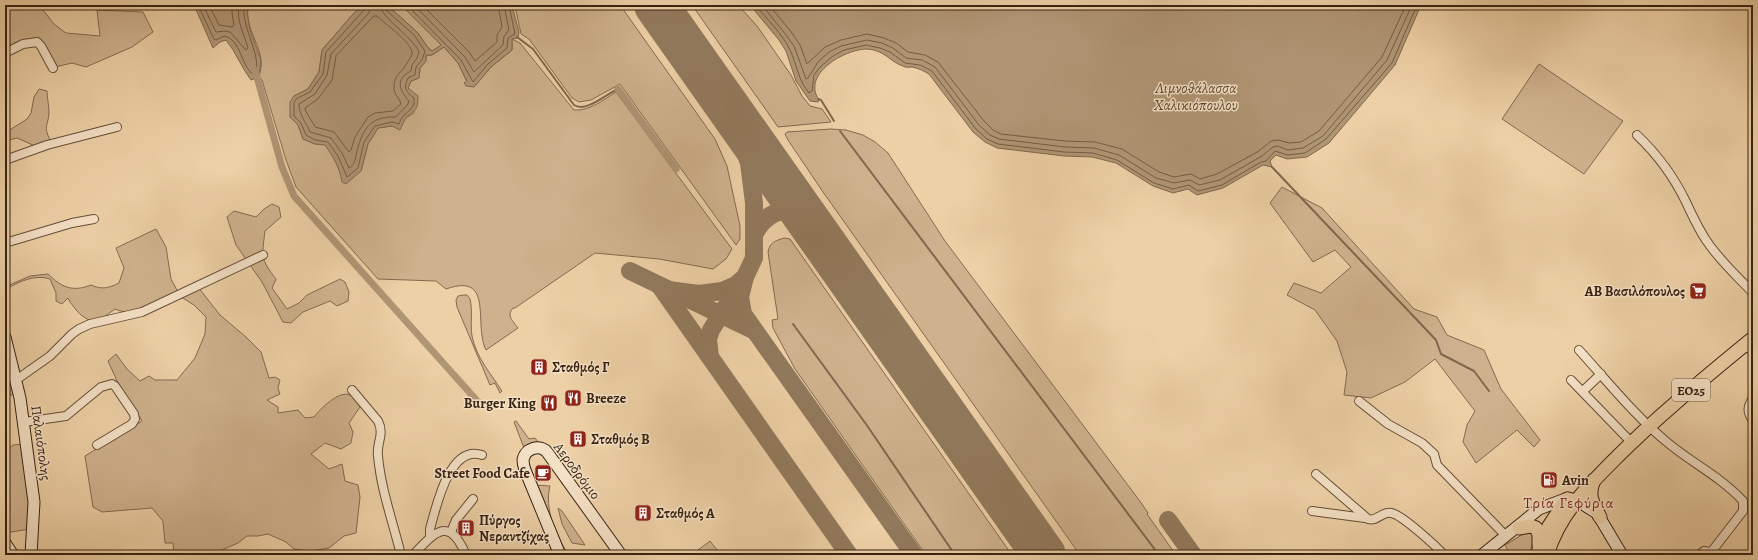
<svg xmlns="http://www.w3.org/2000/svg" width="1758" height="560" font-family="Alegreya,serif">
	<style>
		.green { fill: #cfb28d; stroke: #836a50 }
		.water { fill: #b09574; stroke: #80674d }
		.lines { fill: none; stroke-linecap: round; stroke-linejoin: round }
		.shore { stroke: #745c43; stroke-width: 1 }
		.stream { stroke: #80674d; stroke-width: 2 }
		.canal { stroke: #b09574; stroke-width: 7 }
		.taxiway { stroke: #92795c; stroke-width: 18 }
		.runway { stroke: #92795c; stroke-width: 44 }
		.minor-casing { stroke: #654e37; stroke-width: 10 }
		.secondary-casing { stroke: #372212; stroke-width: 13 }
		.primary-casing { stroke: #372212; stroke-width: 15 }
		.minor { stroke: #f4e0c5; stroke-width: 8 }
		.secondary { stroke: #f4e0c5; stroke-width: 11 }
		.primary { stroke: #eed0a6; stroke-width: 13 }
		.labels { text-anchor: middle; dominant-baseline: central; stroke-width: 3; stroke-linejoin: round; paint-order: stroke }
		.shield { fill: #f4e0c5; stroke: #705b48; stroke-width: 1 }
		.shield-label { font-size: 13px; font-weight: bold; fill: #372212 }
		.poi-label { font-size: 14px; font-weight: bold; fill: #372212; stroke: #f4e0c5; text-anchor: start }
		.street-label { font-size: 14px; fill: #372212; stroke: #f4e0c5 }
		.water-label { font-size: 15px; font-style: italic; fill: #5b442f; stroke: #f4e0c5 }
		.neighbourhood-label { font-size: 15px; letter-spacing: 1px; fill: #7a1f14; stroke: #f4e0c5 }
	</style>
	<rect width="100%" height="100%" fill="#eed0a6"/>
	<filter id="stains"><feTurbulence type="fractalNoise" baseFrequency=".005" numOctaves="4"/><feColorMatrix values="0 0 0 0 .2 0 0 0 0 .09 0 0 0 0 .02 0 0 0 .5 -.17"/></filter>
	<radialGradient id="worn" r=".72"><stop offset=".6" stop-color="#630" stop-opacity="0"/><stop offset="1" stop-color="#630" stop-opacity=".3"/></radialGradient>
	<g class="green">
		<path d="M5,5H39L54,24L66,33L100,36L97,10L143,12L153,32L132,47L86,67L72,63L55,67L41,42L11,47L5,29Z"/>
		<path d="M249,5H364L354,13L322,50L319,72L308,89L294,96L290,117L298,125L303,139L315,144H325L334,158L341,174L361,171L368,144L378,128L392,126L414,113L413,93L408,88L411,81L419,78L420,68L426,61V55H432L444,47L458,63L467,82L474,87L491,67L512,50V39L520,43L574,110C590,111 603,100 616,92L732,249L726,259L713,269L659,259L595,253L515,308H513C506,316 513,321 518,328L486,350C473,324 495,272 446,289L436,281L378,279L296,187L286,160L262,80L259,77C260,72 262,66 261,61C260,43 243,25 249,5Z"/>
		<path d="M387,5H401L442,45L433,51L429,49L417,32Z"/>
		<path d="M620,5L715,139L727,166L740,226V239L736,245L620,84L591,100L579,102L572,98L529,39L521,34L515,6Z"/>
		<path d="M692,5H738L757,26L791,75L802,96L810,106L822,109L831,122L778,127Z"/>
		<path d="M1539,64L1623,121L1584,174L1502,119Z"/>
		<path d="M39,89L47,91C47,98 49,105 49,113C48,127 43,125 50,140L35,146L17,138L5,141V133L27,119L31,113L34,97Z"/>
		<path d="M831,129L846,130L863,135L875,142L888,153L945,241L1139,500L1148,513L1147,514L1176,555H1080L823,192L788,140L785,134L787,132Z"/>
		<path d="M1282,187L1322,208L1414,309L1437,317L1447,335L1484,350L1501,389L1540,440L1534,447L1517,430L1476,463L1463,442L1467,425L1475,411L1435,359L1405,382L1371,398L1344,395L1347,372L1337,341L1315,310L1287,295L1294,283L1321,293L1351,267L1335,250L1313,262L1270,203Z"/>
		<path d="M272,204L279,207L281,217L265,231C262,256 260,259 276,279L272,288L287,309L299,303L307,295L340,279L345,282L349,292L348,301L337,306L330,301L303,312L291,323L283,322L262,282L236,245L227,217L234,211L256,217L264,209Z"/>
		<path d="M156,229L166,247L171,279L178,292L198,287L220,315L246,337L261,352L269,378L275,377L280,380L278,388L280,394L267,400L278,407V413L298,410L305,418L314,417C320,409 339,390 350,395C355,396 357,403 360,407L349,423L353,432L351,443L341,449L325,443L311,454L329,469L342,464L345,481L358,485L360,497L356,533L344,536L329,548L310,551L294,549L286,542L268,534L258,536H247L238,543L210,555H174L173,543H165L163,521L152,508L102,512L93,507L85,456L142,421L118,383L108,361L116,354L127,369L140,381L149,376L155,380H177L195,358L205,334L206,317L194,305L181,297C163,303 132,318 115,309C100,320 92,327 77,311C74,307 70,303 68,298L62,304L56,301V293L50,279C34,274 18,282 5,290V287L30,276L48,274C62,288 73,292 91,285C102,290 109,288 119,283L124,268L116,248Z"/>
		<path d="M784,238L790,239L1012,555H926L795,369L773,328L772,320L778,319L768,252C770,242 775,241 784,238Z"/>
		<path d="M463,295H467L470,299C473,312 470,324 472,336C476,357 491,374 502,391L500,393L495,383L490,385L457,307L456,300L458,296Z"/>
		<path d="M5,349L16,394L5,396Z"/>
		<path d="M516,421L529,439L535,438L539,443L524,448L514,422Z"/>
		<path d="M22,444L31,499L30,529L5,533V470L9,457V448L13,445Z"/>
		<path d="M534,485L550,486C544,508 556,537 569,555H564Z"/>
		<path d="M558,508L562,511L585,545L572,543L562,524Z"/>
		<path d="M1530,530L1534,538L1529,555H1510L1505,545Z"/>
		<path d="M710,541L721,555H696L694,553Z"/>
	</g>
	<g class="water">
		<path d="M194,5H249L247,12L250,30L261,60L259,77L251,80C241,67 236,52 226,40L220,42L213,48Z"/>
		<path d="M364,5H387L417,32L429,49L432,51L441,45L401,5H512L519,32L518,38L512,39V50L491,67L474,87L466,86L464,83L467,81L458,63L444,47L432,55H426V61L420,68L419,78L411,81L408,88L418,96C418,112 415,109 406,118C404,121 402,126 400,130L392,126L378,128L368,144L361,171L346,184L342,182C340,168 333,156 325,145L315,144L303,139L298,125L290,117V102L294,96L308,89L319,72L322,50L354,13Z"/>
		<path d="M750,5H1421L1395,65L1329,143L1307,157L1287,159L1276,155L1270,161L1272,167L1263,165L1223,188L1197,195L1188,189L1173,193L1153,186L1116,163L1092,157L1064,156L997,148L985,142L973,132L929,74C924,71 918,68 912,67C909,67 906,68 903,66C890,62 885,50 867,49C845,49 801,74 819,100L818,102L810,101L796,81L786,51L779,40Z"/>
	</g>
	<g class="lines">
		<g class="shore">
			<path d="M198,5L214,39L216,40L224,36C241,39 241,67 254,75C265,62 240,25 244,5"/>
			<path d="M203,5L216,32L226,31L230,32L246,50L248,48C244,34 236,20 239,5"/>
			<path d="M209,5L219,25L232,27L234,25L232,13L233,5"/>
			<path d="M366,5L365,9L326,52L323,74L310,92L296,99L294,103V116L301,123L306,135L315,140L328,142L338,156L347,177L358,168L364,142L375,126L392,122L399,124C400,121 402,117 404,115C410,110 415,107 414,98C406,92 403,88 408,78L415,75L416,67L422,60L425,51L414,35L386,10L385,5"/>
			<path d="M371,5L369,13L331,54L327,75L315,94L299,104C299,115 306,122 310,132L331,138L342,153L349,168C354,166 355,160 356,155C362,131 368,116 396,117C400,111 407,108 409,101C399,90 395,79 411,71L412,65L417,58L419,52C412,36 380,17 380,5"/>
			<path d="M407,5L461,60L473,82L488,64L507,48L508,38L515,34L509,5"/>
			<path d="M414,5L465,57L474,72L503,45L504,36L509,30L504,5"/>
			<path d="M422,5L469,52L475,61L497,42V35L502,27L498,5"/>
			<path d="M755,5C767,19 782,33 790,50C797,65 798,80 809,93L812,91L814,75L821,66L833,56L844,50L866,45L880,48L890,52L905,63L920,65L932,71L976,129L987,139L998,144L1064,152L1093,153L1117,160L1154,183L1173,189L1189,185L1198,191L1222,185L1261,162L1266,161L1275,151L1288,155L1305,153L1326,139L1392,63L1417,5"/>
			<path d="M762,5L786,35L794,46L806,79L808,78L818,62L829,52L841,46L867,40L882,43L893,48L906,58L922,60L935,67L979,125L990,135L999,139L1065,147L1094,148L1119,155L1156,178L1174,183L1190,180L1199,185L1220,180L1262,156L1273,147L1278,146L1288,150L1303,148L1323,136L1387,60L1412,5"/>
			<path d="M769,5L792,33L800,45L807,64L825,47L841,40L867,34L884,38L896,43L908,52L925,55L938,62L984,121L993,130L1001,134L1065,141L1095,142L1122,149L1159,172L1174,177L1191,174L1200,179L1217,174L1259,151L1271,141L1278,140L1289,143L1301,142L1319,131L1382,57L1406,5"/>
			<path d="M374,16H377C385,24 410,41 412,52C413,55 407,63 405,66C401,73 394,75 394,87C393,94 400,98 401,104L393,111L375,113L368,117L355,137L351,150L349,152L334,132L315,127C313,122 305,112 305,108L318,99L332,80L336,56Z"/>
		</g>
		<g class="stream">
			<path d="M517,37L533,49L574,105C586,113 606,94 618,89"/>
			<path d="M818,99L821,100L834,121"/>
			<path d="M840,131L1159,555"/>
			<path d="M1272,167L1436,340L1441,354L1474,371L1489,391"/>
			<path d="M793,324L866,424L955,555"/>
		</g>
		<g class="canal">
			<path d="M255,70L282,167L294,196L479,403"/>
			<path d="M618,89L676,169"/>
		</g>
		<g class="taxiway">
			<path d="M755,233C764,216 782,204 800,215C807,220 812,228 818,234"/>
			<path d="M630,271L755,331"/>
			<path d="M745,277L740,297L743,314L914,555"/>
			<path d="M660,286L849,555"/>
			<path d="M668,290L699,294L722,291L736,285L745,277L754,258V203L749,163L737,129L715,89"/>
			<path d="M710,357L708,339L711,330L741,283"/>
			<path d="M1168,520L1193,555"/>
		</g>
		<path class="runway" d="M656,5L1044,555"/>
		<defs>
			<g id="minor">
				<path d="M5,53L23,44L37,42L41,46L53,68"/>
				<path d="M1637,135C1657,154 1674,177 1686,202C1692,215 1698,228 1706,240C1719,260 1737,276 1753,293"/>
				<path d="M5,160L47,145L117,127"/>
				<path d="M5,243L72,223L94,219"/>
				<path d="M1745,345L1753,352"/>
				<path d="M1579,350C1608,382 1635,416 1668,443C1692,463 1721,477 1743,501V511L1712,551L1710,552L1704,551L1699,555"/>
				<path d="M16,380L50,356L72,334L79,329L90,324L142,312L263,255"/>
				<path d="M1571,380L1631,442"/>
				<path d="M352,390L378,421C385,435 376,443 378,456C381,490 393,522 401,555"/>
				<path d="M1583,391L1601,374"/>
				<path d="M1753,398C1747,407 1747,412 1753,421"/>
				<path d="M1359,401L1388,424L1422,443L1434,454L1437,465L1506,536"/>
				<path d="M24,422L66,416L101,387L112,384L115,386L134,414L135,419L132,424L97,445"/>
				<path d="M1316,474L1368,519C1377,522 1382,511 1391,513C1401,514 1436,546 1444,555"/>
				<path d="M1312,511L1365,518"/>
				<path d="M451,532L456,520L473,499"/>
				<path d="M430,537V529C436,508 449,444 482,455"/>
				<path d="M413,555C435,532 449,515 466,555"/>
			</g>
			<g id="secondary">
				<path d="M5,337L20,398L34,502L31,555"/>
				<path d="M5,543L13,555"/>
				<path d="M560,555L525,470C524,467 523,463 523,460C525,448 540,444 547,452L621,555"/>
				<path d="M1482,555L1539,509L1568,498L1576,500L1597,513L1622,555"/>
			</g>
			<g id="primary">
				<path d="M1594,480C1587,496 1593,503 1600,517"/>
				<path d="M1519,528L1531,526L1536,528L1539,534V546"/>
				<path d="M1537,555L1549,526L1567,499"/>
				<path d="M1547,555C1559,514 1588,486 1617,457C1660,414 1707,376 1753,338"/>
			</g>
		</defs>
		<use href="#minor" class="minor-casing"/>
		<use href="#secondary" class="secondary-casing"/>
		<use href="#primary" class="primary-casing"/>
		<use href="#minor" class="minor"/>
		<use href="#secondary" class="secondary"/>
		<use href="#primary" class="primary"/>
	</g>
	<defs>
		<symbol id="supermarket-square" viewBox="-11 -11 22 22"><rect x="-9" y="-9" width="18" height="18" rx="4" fill="#8f2418" stroke="#f4e0c5"/><path d="M-6-5.5h2.5l.6 2H6L4.5 2H-2.5L-4.4-4H-6ZM-1.5 3.2a1.3 1.3 0 1 0 .1 0ZM3 3.2a1.3 1.3 0 1 0 .1 0Z" fill="#fff"/></symbol>
		<symbol id="building-square" viewBox="-11 -11 22 22"><rect x="-9" y="-9" width="18" height="18" rx="4" fill="#8f2418" stroke="#f4e0c5"/><path d="M-4-6H4V6H1V3H-1V6H-4ZM-2.5-4.3h1.7v1.8h-1.7ZM.8-4.3h1.7v1.8H.8ZM-2.5-1h1.7V.8h-1.7ZM.8-1h1.7V.8H.8Z" fill="#fff"/></symbol>
		<symbol id="restaurant-square" viewBox="-11 -11 22 22"><rect x="-9" y="-9" width="18" height="18" rx="4" fill="#8f2418" stroke="#f4e0c5"/><path d="M-5-6h1v4h1v-4h1v4h1v-4h1v5L-1.5 .5V6h-2V.5L-5-1ZM5-6V6H3V1.5H1.5Q1.5-4 5-6Z" fill="#fff"/></symbol>
		<symbol id="cafe-square" viewBox="-11 -11 22 22"><rect x="-9" y="-9" width="18" height="18" rx="4" fill="#8f2418" stroke="#f4e0c5"/><path d="M-5.5-4.5H6V0H3Q3 3.5 0 3.5H-2.5Q-5.5 3.5-5.5 0ZM3-3.2v2h1.7v-2ZM-6 4.5H4V6H-6Z" fill="#fff"/></symbol>
		<symbol id="fuel-square" viewBox="-11 -11 22 22"><rect x="-9" y="-9" width="18" height="18" rx="4" fill="#8f2418" stroke="#f4e0c5"/><path d="M-5.5-6h7V0h2V4h1.3V-2.5L3-4.5l.8-.8L6-3V5H2.5V1h-1V6h-7ZM-4.2-4.7v3.2H.2V-4.7Z" fill="#fff"/></symbol>
	</defs>
	<g fill-rule="evenodd">
		<use href="#supermarket-square" x="1688" y="281" width="20" height="20"/>
		<use href="#building-square" x="529" y="357" width="20" height="20"/>
		<use href="#restaurant-square" x="563" y="388" width="20" height="20"/>
		<use href="#restaurant-square" x="539" y="393" width="20" height="20"/>
		<use href="#building-square" x="568" y="429" width="20" height="20"/>
		<use href="#cafe-square" x="533" y="463" width="20" height="20"/>
		<use href="#fuel-square" x="1539" y="470" width="20" height="20"/>
		<use href="#building-square" x="633" y="503" width="20" height="20"/>
		<use href="#building-square" x="456" y="518" width="20" height="20"/>
	</g>
	<g class="labels">
		<rect class="shield" x="1672" y="379" width="38" height="22" rx="3"/>
		<g class="shield-label">
			<text x="1691" y="390">ΕΟ25</text>
		</g>
		<g class="poi-label">
			<text x="1685" y="291" text-anchor="end">ΑΒ Βασιλόπουλος</text>
			<text x="552" y="367">Σταθμός Γ</text>
			<text x="586" y="398">Breeze</text>
			<text x="536" y="403" text-anchor="end">Burger King</text>
			<text x="591" y="439">Σταθμός B</text>
			<text x="530" y="473" text-anchor="end">Street Food Cafe</text>
			<text x="1562" y="480">Avin</text>
			<text x="656" y="513">Σταθμός Α</text>
			<text x="479" y="520">Πύργος<tspan x="479" dy="16">Νεραντζίχας</tspan></text>
		</g>
		<g class="street-label">
			<text transform="translate(41 443) rotate(82)">Παλαιόπολης</text>
			<text transform="translate(577 471) rotate(53)">Αεροδρόμιο</text>
		</g>
		<g class="water-label">
			<text x="1196" y="88">Λιμνοθάλασσα<tspan x="1196" dy="17">Χαλικιόπουλου</tspan></text>
		</g>
		<g class="neighbourhood-label">
			<text x="1569" y="503">Τρία Γεφύρια</text>
		</g>
	</g>
	<rect width="1758" height="560" fill="none" stroke="#eed0a6" stroke-width="20"/>
	<rect x="6" y="6" width="1746" height="548" fill="none" stroke="#372212" stroke-width="2"/>
	<rect x="10" y="10" width="1738" height="540" fill="none" stroke="#372212"/>
	<rect width="100%" height="100%" filter="url(#stains)"/>
	<rect width="100%" height="100%" fill="url(#worn)"/>
</svg>
